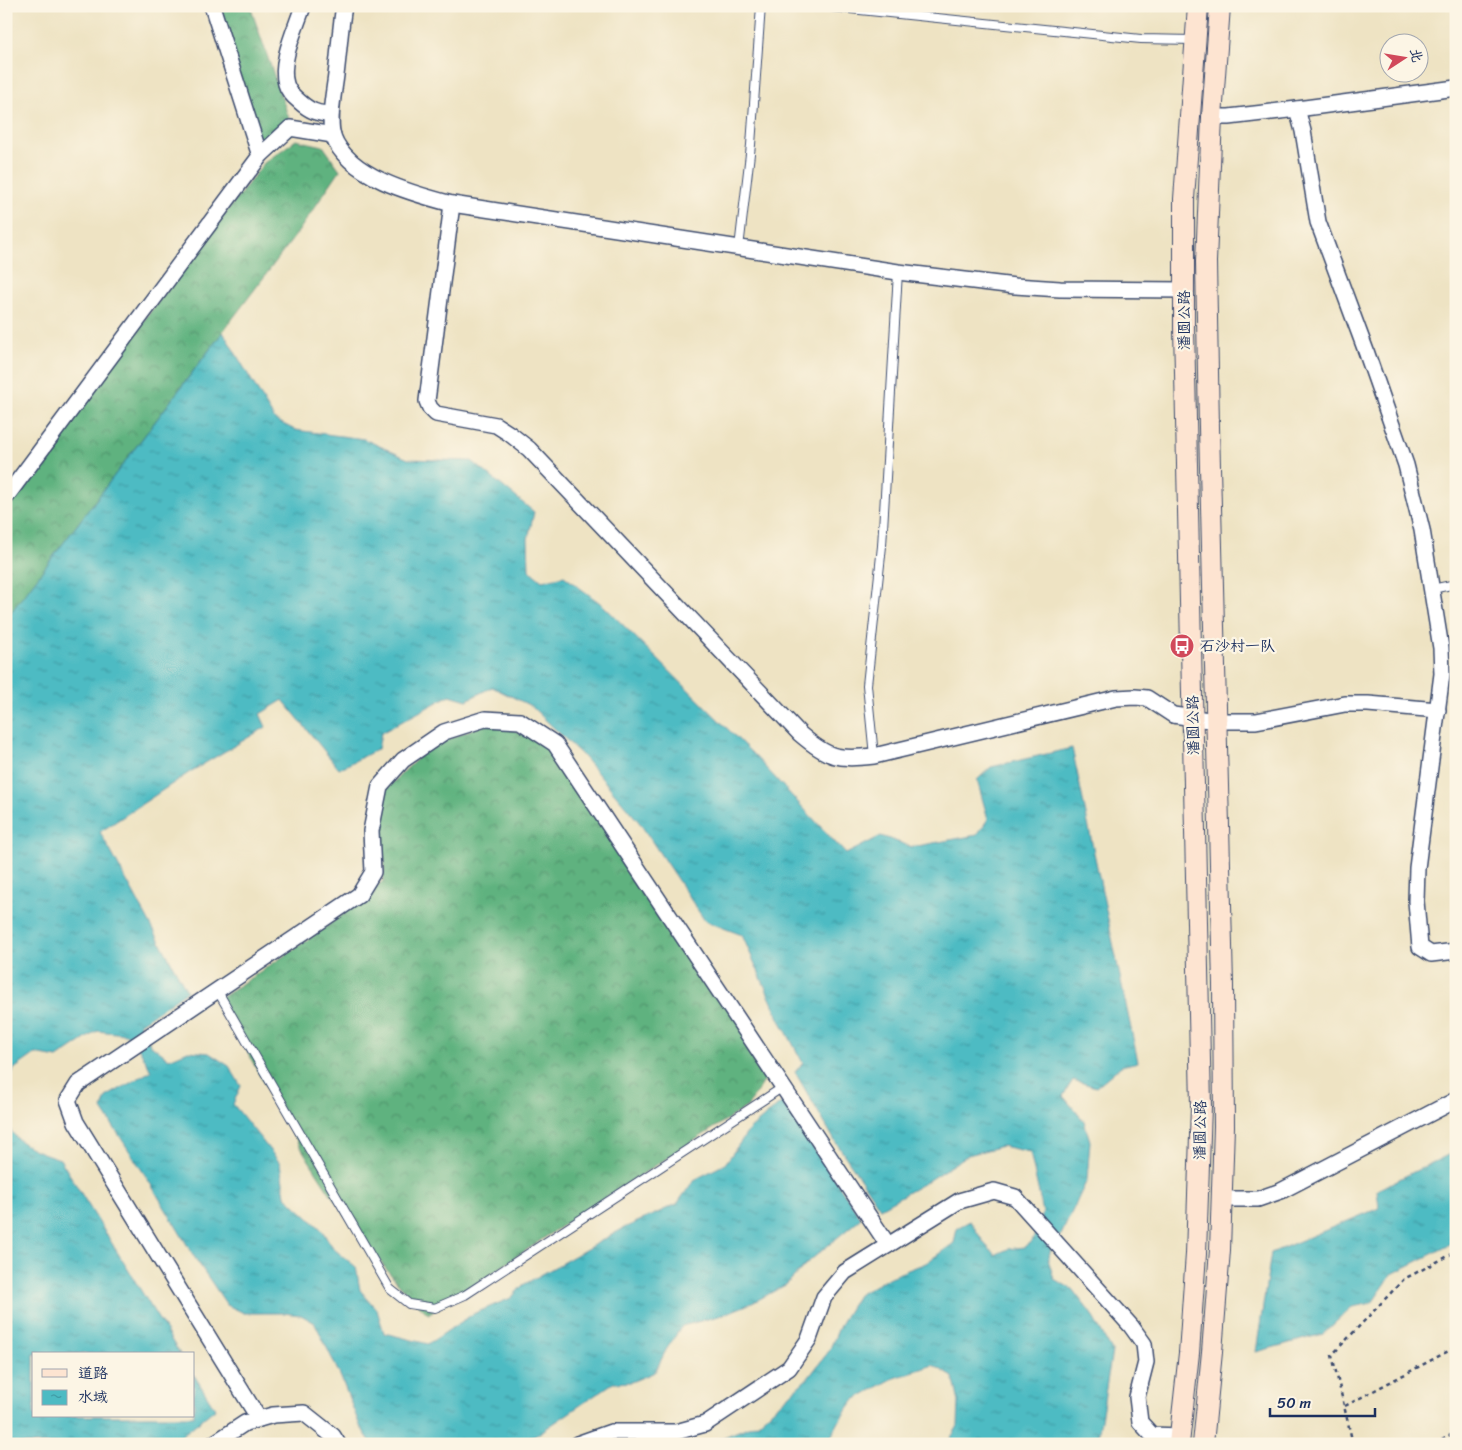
<svg xmlns="http://www.w3.org/2000/svg" width="1462" height="1450" font-family="Sriracha,'LXGW WenKai TC',sans-serif">
	<style>
		.forest { fill: url(#forest-crowns); stroke: #3d706e }
		.water { fill: url(#water-ripples); stroke: #347590 }
		.lines { fill: none; stroke-linecap: round; stroke-linejoin: round }
		.service-casing { stroke: #3b4a6d; stroke-width: 10 }
		.minor-casing { stroke: #3b4a6d; stroke-width: 18 }
		.secondary-casing { stroke: #3b4a6d; stroke-width: 22 }
		.path { stroke: #3b4a6d; stroke-width: 2.5; stroke-dasharray: 4 4; stroke-linecap: butt }
		.service { stroke: #fff; stroke-width: 8 }
		.minor { stroke: #fff; stroke-width: 15 }
		.secondary { stroke: #fde4d1; stroke-width: 20 }
		.labels { text-anchor: middle; dominant-baseline: central; stroke-width: 4.5; stroke-linejoin: round; paint-order: stroke }
		.street-label { font-size: 15px; fill: #1b2f5e; stroke: #fcf5e5 }
		.poi-label { font-size: 15px; fill: #1b2f5e; stroke: #fcf5e5; text-anchor: start }
	</style>
	<defs>
		<pattern id="forest-crowns" width="20" height="18" patternUnits="userSpaceOnUse" patternTransform="scale(1.25)"><rect width="20" height="18" fill="#5fb27f"/><path d="M2 6a3 3 0 1 1 6 0M12 15a3 3 0 1 1 6 0" fill="none" stroke="#4e916b"/></pattern>
		<pattern id="water-ripples" width="26" height="14" patternUnits="userSpaceOnUse" patternTransform="scale(1.25)"><rect width="26" height="14" fill="#4dbbc3"/><path d="M2 4q2-2 4 0t4 0M15 11q2-2 4 0t4 0" fill="none" stroke="#3f98a2"/></pattern>
	</defs>
	<rect width="100%" height="100%" fill="#fcf5e5"/>
	<filter id="ink" filterUnits="userSpaceOnUse"><feTurbulence type="fractalNoise" baseFrequency=".02" numOctaves="2"/><feDisplacementMap in="SourceGraphic" scale="10" xChannelSelector="R" yChannelSelector="G"/><feConvolveMatrix kernelMatrix="1 2 1 2 8 2 1 2 1" color-interpolation-filters="sRGB"/></filter>
	<filter id="wash" filterUnits="userSpaceOnUse"><feTurbulence type="fractalNoise" baseFrequency=".0096" numOctaves="4" result="noise"/><feDisplacementMap in="SourceGraphic" scale="20" xChannelSelector="R" yChannelSelector="G"/><feGaussianBlur stdDeviation="1.12" result="paint"/><feColorMatrix in="noise" values="0 0 0 0 0 0 0 0 0 0 0 0 0 0 0 0 0 1.4 0 .05"/><feComposite in="paint" operator="in"/></filter>
	<g filter="url(#wash)">
		<rect width="100%" height="100%" fill="#eee3c3"/>
		<g class="forest">
			<path d="M211,6H250L294,133L259,149Z"/>
			<path d="M296,140L323,146L340,170L298,232L6,619V501L264,163Z"/>
			<path d="M489,722L525,734L556,755L766,1055L765,1080L748,1106L563,1225L475,1285L428,1314C417,1303 406,1292 396,1281C324,1196 269,1097 220,998C276,961 333,926 383,881L385,861L372,829L375,800L428,748Z"/>
		</g>
		<g class="water">
			<path d="M223,332L275,420L295,430L364,439L408,459L472,461L534,512L528,539L529,570L542,581L564,576L604,606L753,754L846,854L881,836L912,847L977,835L988,819L977,780L991,767L1072,748L1138,1062L1121,1066L1096,1087L1073,1080L1063,1096L1084,1121L1090,1141L1087,1180L1061,1235L1052,1246L1048,1259L1054,1279L1072,1289L1090,1312L1112,1351L1097,1444H947L958,1426L959,1401L953,1377L933,1365L892,1379L854,1400L841,1418L827,1444H707L758,1423L809,1377L829,1351L841,1323L858,1295L890,1277L926,1263L954,1243L957,1228L970,1221L984,1243L995,1255L1008,1249L1024,1247L1032,1241L1040,1223L1043,1212L1030,1152L1002,1146L968,1155L921,1185L880,1208L835,1141L795,1072L803,1063L779,1018L742,935L705,921L639,822L582,755L531,706L492,687L467,700L450,695L381,733L378,749L339,769L283,700L260,714L266,727L190,772L100,832L187,991L139,1024L145,1033L150,1044L169,1059L188,1051L209,1053L229,1066L241,1086L233,1104L280,1163L285,1196L321,1229L334,1249L356,1267L360,1290L377,1310L384,1333L428,1344L473,1314L511,1298L523,1285L624,1228L677,1204L694,1180L725,1164L749,1130L782,1102L861,1218L807,1263L787,1284L754,1302L722,1315L682,1326L666,1350L655,1372L631,1382L613,1383L535,1436L518,1440L516,1444H372L360,1426L340,1375L315,1323L301,1315L283,1313H244L227,1305L195,1258L147,1178L102,1109L106,1097L151,1071L140,1050L126,1034L97,1031L57,1058L35,1054L14,1069L6,1088V619Z"/>
			<path d="M6,1122C17,1146 37,1151 60,1159L180,1354H34V1416H194V1375L215,1409L171,1444H6Z"/>
			<path d="M1456,1151V1242L1392,1274L1372,1303L1352,1307L1323,1334L1256,1352L1271,1253L1379,1208L1377,1190Z"/>
		</g>
	</g>
	<g filter="url(#ink)">
		<g class="lines">
			<defs>
				<g id="service">
					<path d="M821,6L1141,39L1194,40"/>
					<path d="M739,248L751,145L761,6"/>
					<path d="M1432,589L1456,584"/>
					<path d="M874,756L867,685L882,546L898,272"/>
					<path d="M217,990L390,1289L409,1304L435,1308L465,1295L783,1087"/>
				</g>
				<g id="minor">
					<path d="M303,6C296,28 279,62 286,84C288,92 295,98 300,102C310,111 318,114 331,114"/>
					<path d="M344,6C340,29 339,52 336,75C334,92 328,120 333,136C348,177 414,194 452,204L898,272L1015,286L1060,289L1184,290"/>
					<path d="M1297,109L1303,131L1318,222L1366,351L1406,465L1422,530L1441,648L1442,674L1417,868L1416,901L1420,947L1431,954L1456,951"/>
					<path d="M1212,117H1229L1297,109L1456,88"/>
					<path d="M260,156L290,128L333,135"/>
					<path d="M452,204L427,401L430,408L436,414L496,425L510,434L529,449L800,734C828,758 837,760 874,756L1116,698L1135,697L1147,698L1173,715L1216,721H1256L1345,704H1368L1438,710"/>
					<path d="M6,497L260,156L212,6"/>
					<path d="M1221,1199H1258L1281,1191L1456,1100"/>
					<path d="M259,1419L76,1122L68,1100L78,1084L359,895L373,872L371,831L380,786L403,760L444,732L485,719L520,721L555,744L888,1245"/>
					<path d="M213,1444L245,1423L273,1415L304,1413L333,1436L338,1444"/>
					<path d="M577,1444L611,1432H676L705,1424L789,1368L809,1339L824,1297L845,1272L959,1201L994,1191L1015,1197L1131,1326L1144,1344L1146,1362L1137,1397L1140,1422L1152,1435L1180,1436"/>
				</g>
				<g id="secondary">
					<path d="M1179,1444L1189,1353L1196,1254L1201,1106L1184,327V199L1198,6"/>
					<path d="M1203,1444L1212,1352L1220,1250L1224,1126L1223,985L1209,427L1206,262L1212,117L1220,6"/>
				</g>
			</defs>
			<use href="#service" class="service-casing"/>
			<use href="#minor" class="minor-casing"/>
			<use href="#secondary" class="secondary-casing"/>
			<g class="path">
				<path d="M1345,1406L1456,1347"/>
				<path d="M1353,1444L1332,1355L1404,1279L1456,1252"/>
				<path d="M1435,1444L1456,1432"/>
			</g>
			<use href="#service" class="service"/>
			<use href="#minor" class="minor"/>
			<use href="#secondary" class="secondary"/>
		</g>
	</g>
	<defs>
		<symbol id="bus-disc" viewBox="-11 -11 22 22"><circle r="9.5" fill="#d1495b" stroke="#fcf5e5"/><path d="M-5-6H5V4H4V6H2V4H-2V6H-4V4H-5ZM-3.5-4V0h7V-4ZM-3.5 1.2v1.5H-2V1.2ZM2 1.2v1.5H3.5V1.2Z" fill="#fff"/></symbol>
	</defs>
	<g fill-rule="evenodd">
		<use href="#bus-disc" x="1168" y="632" width="28" height="28"/>
	</g>
	<g class="labels">
		<g class="street-label">
			<text transform="translate(1184 320) rotate(-90)">潘圆公路</text>
			<text transform="translate(1193 725) rotate(-91)">潘圆公路</text>
			<text transform="translate(1200 1130) rotate(-89)">潘圆公路</text>
		</g>
		<g class="poi-label">
			<text x="1200" y="646">石沙村一队</text>
		</g>
	</g>
	<rect width="1462" height="1450" fill="none" stroke="#fcf5e5" stroke-width="25"/>
	<rect x="32" y="1352" width="162" height="65" fill="#fcf5e5" stroke="#a2a6af"/>
	<rect x="42" y="1369" width="25" height="8" fill="#fde4d1" stroke="#a2a6af"/>
	<text x="78" y="1378" font-size="15" fill="#1b2f5e">道路</text>
	<rect x="42" y="1390" width="25" height="15" fill="url(#water-ripples)" stroke="#a2a6af"/>
	<text x="78" y="1402" font-size="15" fill="#1b2f5e">水域</text>
	<g transform="translate(1404 58) rotate(78)"><circle r="24" fill="#fcf5e5" stroke="#a2a6af"/>
	<path d="M0-4L9 19L0 12L-9 19Z" fill="#d1495b"/>
	<text y="-8" font-size="14" font-weight="bold" text-anchor="middle" fill="#1b2f5e">北</text>
	</g>
	<path d="M1270 1408v8h105v-8" fill="none" stroke="#1b2f5e" stroke-width="2.5"/>
	<text x="1277" y="1408" font-size="15" fill="#1b2f5e" stroke="#fcf5e5" stroke-width="4" paint-order="stroke">50 m</text>
</svg>
